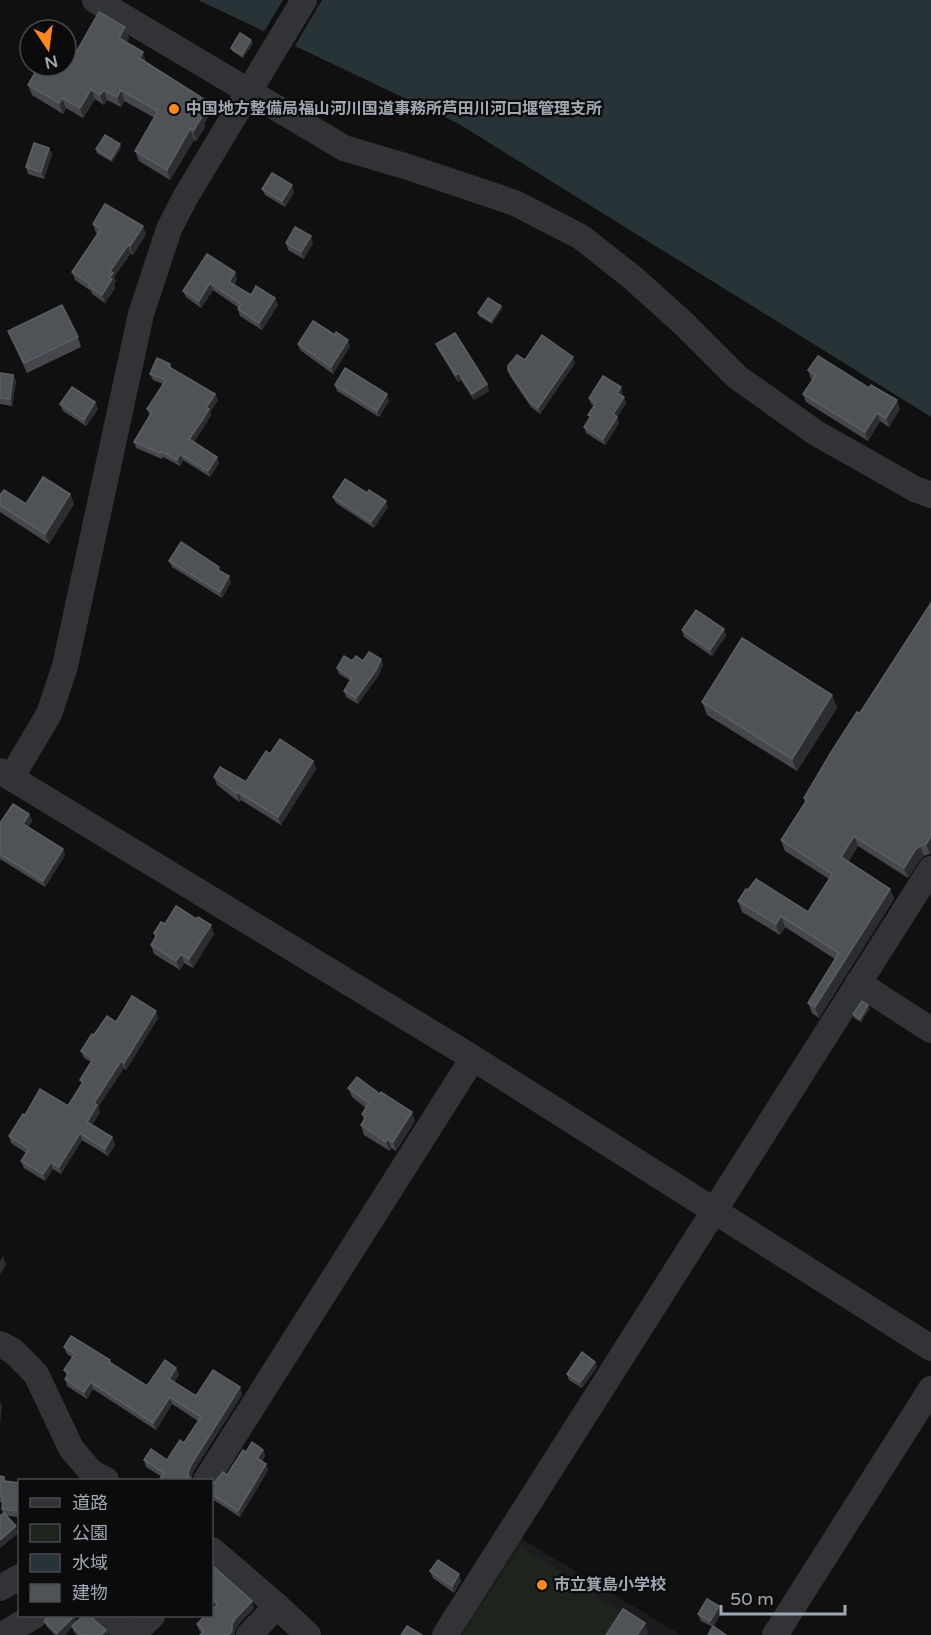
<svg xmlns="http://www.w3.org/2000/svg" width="931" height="1635" font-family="'Varela Round','Noto Sans JP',sans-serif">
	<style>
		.built { fill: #1c1c1e }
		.green { fill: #1c241c }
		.water { fill: #283338 }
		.pier { fill: #101011 }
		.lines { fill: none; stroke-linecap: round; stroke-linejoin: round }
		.minor { stroke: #313336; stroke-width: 26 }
		.wall { fill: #45474c }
		.shaded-wall { fill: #2c2d30 }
		.building { fill: #4f5257; stroke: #5b6065; stroke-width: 1.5 }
		.poi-dot { fill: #fe881b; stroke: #0b0b0c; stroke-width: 2 }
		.labels { text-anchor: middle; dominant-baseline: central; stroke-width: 4.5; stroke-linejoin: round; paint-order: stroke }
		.poi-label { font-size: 16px; font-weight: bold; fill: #a0a9b3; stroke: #0b0b0c; text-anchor: start }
	</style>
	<rect width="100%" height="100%" fill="#101011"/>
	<path class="built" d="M517,1536L681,1635H455Z"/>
	<path class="green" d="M521,1546L623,1614L610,1635H462Z"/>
	<path class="water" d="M198,0H931V417L459,124Z"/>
	<path class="pier" d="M283,0H322L293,49L262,35Z"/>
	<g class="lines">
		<g class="minor">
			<path d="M95,0L344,148L408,167L515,203L581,237L633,278L682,322L737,377L816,433L915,489L931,495"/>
			<path d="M0,771L473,1058L931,1348"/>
			<path d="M11,778L49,714L65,666L141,314L169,229L186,196L304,0"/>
			<path d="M858,983L931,1030"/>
			<path d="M0,1344L13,1351L36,1374L71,1448L92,1473L106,1480"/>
			<path d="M206,1480L473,1058"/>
			<path d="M212,1550L277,1606L308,1635"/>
			<path d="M0,1588L20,1577"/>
			<path d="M107,1616L130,1635"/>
			<path d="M6,1635L9,1631L34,1616"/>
			<path d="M132,1635L152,1616"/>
			<path d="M249,1635L277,1606"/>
			<path d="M445,1635L931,869"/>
			<path d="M775,1635L931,1389"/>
		</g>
	</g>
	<g class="wall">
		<path d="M125,27L129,38L126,42L146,62L207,101L211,112L204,123L205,127L196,141L194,140L170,180L139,161L135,151L155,118L124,101L121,107L107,100L104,105L95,99L83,118L66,108L63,114L32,95L28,85L57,70L74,56Z"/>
		<path d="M253,43L243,58L232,51L231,48Z"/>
		<path d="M49,148L52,154L44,179L28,174L26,167Z"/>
		<path d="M121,148L112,162L97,153L96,149Z"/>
		<path d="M262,189L294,192L285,207L265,195Z"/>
		<path d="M93,224L146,234L133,255L131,253L114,277L116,281L114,284L115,288L105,303L92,294L91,291L75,280L72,272L98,234L96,233Z"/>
		<path d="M286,243H313L304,259L288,250Z"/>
		<path d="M235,272L237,279L234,285L251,295L275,298L278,305L262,330L240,316L238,309L239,308L213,290L201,308L186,297L183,291Z"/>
		<path d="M502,309L492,324L479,316L478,313Z"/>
		<path d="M8,331L78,337L81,347L27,373L12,340Z"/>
		<path d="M335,335L350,346L333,374L300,350L298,344Z"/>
		<path d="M436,344L487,384L489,391L474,400L461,380L458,382L439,351Z"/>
		<path d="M525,360L575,363L540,414L531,407L510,376L508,370Z"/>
		<path d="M170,364L172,369L215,394L218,400L210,412L211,415L205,425L194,442L217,457L219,463L210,477L183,460L180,466L163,457L162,459L136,448L134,442L150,416L147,409L163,384L153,380L150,374Z"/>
		<path d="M808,370L900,409L889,427L880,421L868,441L806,402L803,394L813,379H811Z"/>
		<path d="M0,373L13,375L16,381L12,406L0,404Z"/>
		<path d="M335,385L389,401L379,417L337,391Z"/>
		<path d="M623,393L621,395L624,397L626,403L617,417L619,423L605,445L586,433L584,427L590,418L588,415L594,406L591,404L589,398Z"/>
		<path d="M95,402L98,409L86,426L63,411L60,404Z"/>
		<path d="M70,494L74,504L49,544L0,512V505L26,504Z"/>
		<path d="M333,497L388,507L374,528L336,503Z"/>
		<path d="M169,561L221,572L231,582L222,598L172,567Z"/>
		<path d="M931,603V852L930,854L924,856L919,861L908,878L858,846L848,862L890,889L894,899L819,1018L812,1013L808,1003L835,959L785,927L780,935L742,912L738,901L808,912L829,879L785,851L781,840L805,802L804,798Z"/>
		<path d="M724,629L726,636L712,656L684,637L682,630Z"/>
		<path d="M352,661L383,665L378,676L358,704L346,697L344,691L351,681L339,674L337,668Z"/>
		<path d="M832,695L837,708L797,771L707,715L702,702Z"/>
		<path d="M270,754L313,761L316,769L281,825L241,800L239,802L217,785L214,777L246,782Z"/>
		<path d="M29,814L32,821L28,827L65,855L45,887L0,859V823Z"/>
		<path d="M165,924L214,934L193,968L184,963L180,970L154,954L151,945L155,938L154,933Z"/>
		<path d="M870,1008L861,1022L854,1018L853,1014Z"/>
		<path d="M158,1018L126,1070L124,1068L98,1107L100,1112L92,1125L112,1137L115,1145L108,1156L82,1140L61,1174L53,1169L45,1181L24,1168L21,1161L26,1153L11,1143L9,1136L25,1115L68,1106L82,1084L80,1080L91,1062L84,1058L81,1051L94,1035Z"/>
		<path d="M348,1088L415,1121L396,1151L391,1148L390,1151L364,1135L361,1125L364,1120L362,1114L366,1108L352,1097Z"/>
		<path d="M64,1347L110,1360L111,1363L147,1386L176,1368L179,1375L174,1382L196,1396L240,1387L242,1395L193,1472L191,1480H159L162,1477L146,1467L144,1460H167L184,1443L198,1421L172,1404L156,1430L93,1389L87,1399L67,1386L65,1379L67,1376L64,1370L73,1358L67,1354Z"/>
		<path d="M595,1362L597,1367L582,1388L569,1380L567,1374Z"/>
		<path d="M263,1450L265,1456L262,1461L266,1464L268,1470L240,1517L212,1499V1486L227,1475L246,1452Z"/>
		<path d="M0,1476L4,1477L6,1481L20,1483V1517L7,1516L18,1533L0,1548V1516L3,1513L2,1509V1503L0,1502Z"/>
		<path d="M212,1570L254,1608L238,1625L235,1631L202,1633L199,1630L197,1624L216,1606L212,1601Z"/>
		<path d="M430,1571L461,1581L454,1593L433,1578Z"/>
		<path d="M721,1613L713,1627L701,1621L698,1614Z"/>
		<path d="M83,1616H92L95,1621L106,1630L108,1635H77L74,1632L72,1627L65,1635H55L47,1627L44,1621H77Z"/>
	</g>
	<g class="shaded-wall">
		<path d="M125,27L129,38L123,48L119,38Z"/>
		<path d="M251,40L253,43L243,58L242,55Z"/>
		<path d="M143,52L146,62L139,58Z"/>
		<path d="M91,89L95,99L83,118L80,108Z"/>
		<path d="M104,90L107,100L104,105L100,95Z"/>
		<path d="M121,90L124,101L121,107L117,97Z"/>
		<path d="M62,98L66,108L63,114L59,103Z"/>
		<path d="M207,101L211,112L204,123L205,127L196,141L193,131L199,115Z"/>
		<path d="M190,129L194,140L170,180L167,170Z"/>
		<path d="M120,144L121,148L112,162L111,159Z"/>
		<path d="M49,148L52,154L44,179L41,172Z"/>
		<path d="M292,185L294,192L285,207L282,201Z"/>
		<path d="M143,226L146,234L133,255L130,246Z"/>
		<path d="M311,236L313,243L304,259L301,252Z"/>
		<path d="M128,245L131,253L114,277L116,281L114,284L115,288L105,303L102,295L109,278L110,271Z"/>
		<path d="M235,272L237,279L231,288L229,282Z"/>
		<path d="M210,283L213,290L201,308L199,301Z"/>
		<path d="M275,298L278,305L262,330L259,323Z"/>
		<path d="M501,306L502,309L492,324L491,321Z"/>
		<path d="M348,340L350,346L333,374L331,367Z"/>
		<path d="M573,357L575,363L540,414L538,408Z"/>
		<path d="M459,373L461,380L458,382L456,375Z"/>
		<path d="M13,375L16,381L12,406L10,399Z"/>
		<path d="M487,384L489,391L474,400L472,394Z"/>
		<path d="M621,387L623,393L619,399L617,393Z"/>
		<path d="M215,394L218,400L210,412L211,415L205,425L192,445L189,439L206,408Z"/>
		<path d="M387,394L389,401L379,417L377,411Z"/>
		<path d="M624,397L626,403L615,420L613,414Z"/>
		<path d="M897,400L900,409L889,427L886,418Z"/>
		<path d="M95,402L98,409L86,426L84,420Z"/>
		<path d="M877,413L880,421L868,441L865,432Z"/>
		<path d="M617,417L619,423L605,445L603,439Z"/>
		<path d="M180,454L183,460L180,466L177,460Z"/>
		<path d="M217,457L219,463L210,477L208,471Z"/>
		<path d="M70,494L74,504L49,544L45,534Z"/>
		<path d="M386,501L388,507L374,528L371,522Z"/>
		<path d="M229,576L231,582L222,598L220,592Z"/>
		<path d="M724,629L726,636L712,656L710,650Z"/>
		<path d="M381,659L383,665L378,676L358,704L356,698Z"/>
		<path d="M832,695L837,708L797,771L792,759Z"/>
		<path d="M313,761L316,769L281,825L278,817Z"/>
		<path d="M238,792L241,800L239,802L237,793Z"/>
		<path d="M29,814L32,821L26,831L23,824Z"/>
		<path d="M854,836L858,846L845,868L841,857Z"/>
		<path d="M931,836V852L930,854L926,844Z"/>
		<path d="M920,846L924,856L919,861L908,878L904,868L915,850Z"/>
		<path d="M63,849L65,855L45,887L43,881Z"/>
		<path d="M890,889L894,899L819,1018L815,1007Z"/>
		<path d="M781,916L785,927L780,935L776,924Z"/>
		<path d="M211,925L214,934L193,968L189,959Z"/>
		<path d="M181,954L184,963L180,970L176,961Z"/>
		<path d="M868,1005L870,1008L861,1022L860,1019Z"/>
		<path d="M156,1011L158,1018L126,1070L124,1063Z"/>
		<path d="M121,1061L124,1068L98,1107L100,1112L90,1129L87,1122L94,1103Z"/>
		<path d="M412,1112L415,1121L396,1151L393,1142Z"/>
		<path d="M80,1133L82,1140L61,1174L59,1167Z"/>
		<path d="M112,1137L115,1145L108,1156L105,1149Z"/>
		<path d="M388,1139L391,1148L390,1151L386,1142Z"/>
		<path d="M51,1162L53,1169L45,1181L43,1174Z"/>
		<path d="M3,1256L6,1265L0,1275V1261Z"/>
		<path d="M595,1362L597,1367L582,1388L580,1382Z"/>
		<path d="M176,1368L179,1375L172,1386L169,1379Z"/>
		<path d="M91,1382L93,1389L87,1399L84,1392Z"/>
		<path d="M240,1387L242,1395L193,1472L190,1480L188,1473L191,1465Z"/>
		<path d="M170,1397L172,1404L156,1430L153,1423Z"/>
		<path d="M0,1401L2,1406L0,1425Z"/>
		<path d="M263,1450L265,1456L259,1465L257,1458Z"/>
		<path d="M266,1464L268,1470L240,1517L238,1511Z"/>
		<path d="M16,1526L18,1533L0,1548V1540Z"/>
		<path d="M459,1574L461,1581L454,1593L452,1586Z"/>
		<path d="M252,1601L254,1608L238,1625L235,1631V1635H228L235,1619Z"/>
		<path d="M719,1606L721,1613L713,1628L710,1621Z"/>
		<path d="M74,1616L77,1622L65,1635H58L57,1633Z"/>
		<path d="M645,1623L648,1633L647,1635H637Z"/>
		<path d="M106,1630L108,1635H101Z"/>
	</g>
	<g class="building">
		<path d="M99,12L125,27L119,38L143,52L139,58L207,101L199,115L202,117L193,131L190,129L167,170L135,151L158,111L121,90L117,97L104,90L100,95L91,89L80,108L62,98L59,103L28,85L39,66H50L57,70L60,66H66L67,52L74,56Z"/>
		<path d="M240,33L251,40L242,55L231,48Z"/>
		<path d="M105,135L120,144L111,159L96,149Z"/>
		<path d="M34,143L49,148L41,172L26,167Z"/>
		<path d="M272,173L292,185L282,201L262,189Z"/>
		<path d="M105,204L143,226L130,246L128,245L110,271L113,273L109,278L112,279L102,295L89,286L90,284L72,272L101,229L93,224Z"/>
		<path d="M295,227L311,236L301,252L286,243Z"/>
		<path d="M207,254L235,272L229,282L251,295L256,286L275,298L259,323L238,309L241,304L210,283L199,301L183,291Z"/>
		<path d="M488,298L501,306L491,321L478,313Z"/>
		<path d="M62,305L78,337L24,363L8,331Z"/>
		<path d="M313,321L335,335L336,332L348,340L331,367L298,344Z"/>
		<path d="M455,333L487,384L472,394L459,373L456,375L436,344Z"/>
		<path d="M542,335L573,357L538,408L529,401L508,370V366L517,355L525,360Z"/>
		<path d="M818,356L869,388L871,385L897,400L886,418L877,413L865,432L803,394L816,375L808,370Z"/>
		<path d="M157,358L170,364L169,367L215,394L206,408L209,409L203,419L189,439L217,457L208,471L180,454L177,460L161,451L160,453L134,442L152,412L147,409L166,380L150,374Z"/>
		<path d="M345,368L387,394L377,411L335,385Z"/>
		<path d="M0,373L13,375L10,399L0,398Z"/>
		<path d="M603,376L621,387L617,393L624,397L613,414L617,417L603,439L584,427L591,416L588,415L596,403L589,398Z"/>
		<path d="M72,387L95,402L84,420L60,404Z"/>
		<path d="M43,477L70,494L45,534L0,505V495L4,490L26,504Z"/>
		<path d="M345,479L367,493L369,490L386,501L371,522L333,497Z"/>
		<path d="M181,542L219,567L218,570L229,576L220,592L169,561Z"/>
		<path d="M931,603V836L926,844L920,846L915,850L904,868L854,836L841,857L890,889L815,1007L808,1003L839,953L781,916L776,924L738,901L746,889L748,890L756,879L808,912L832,875L831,873L781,840L807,800L804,798L830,754L857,712L860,713Z"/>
		<path d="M696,610L724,629L710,650L682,630Z"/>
		<path d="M742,638L832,695L792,759L702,702Z"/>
		<path d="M369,652L381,659L376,670L356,698L344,691L352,678L337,668L344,656L352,661L356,656L363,661Z"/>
		<path d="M280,739L313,761L278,817L238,792L237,793L214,777L220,767L246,782L266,751L270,754Z"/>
		<path d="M13,804L29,814L23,824L63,849L43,881L0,854V823Z"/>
		<path d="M176,906L196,919L198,917L211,925L189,959L181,954L176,961L151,945L157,935L154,933L161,922L165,924Z"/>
		<path d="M132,996L156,1011L124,1063L121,1061L94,1103L97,1105L87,1122L112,1137L105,1149L80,1133L59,1167L51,1162L43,1174L21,1161L29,1149L9,1136L23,1114L25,1115L40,1089L68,1106L83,1082L80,1080L93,1059L81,1051L92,1034L94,1035L107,1016L116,1022Z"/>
		<path d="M862,1001L868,1005L860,1019L853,1014Z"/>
		<path d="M357,1077L380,1094L381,1092L412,1112L393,1142L388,1139L386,1142L361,1125L366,1117L362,1114L369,1103L348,1088Z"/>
		<path d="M71,1336L110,1360L109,1362L147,1386L165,1360L176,1368L169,1379L196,1396L213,1370L240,1387L191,1465L188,1473L190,1480L187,1478L185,1480H159L164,1473L144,1460L151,1449L167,1460L180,1440L184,1443L201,1417L170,1397L153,1423L91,1382L84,1392L65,1379L69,1373L64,1370L75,1354L64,1347Z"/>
		<path d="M582,1352L595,1362L580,1382L567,1374Z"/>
		<path d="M252,1442L263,1450L257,1458L266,1464L238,1511L212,1494V1486L223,1472L227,1475L243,1450L246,1452Z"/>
		<path d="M0,1476L4,1477V1481L20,1483V1511L2,1509L3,1496H0Z"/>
		<path d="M4,1513L16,1526L0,1540V1516Z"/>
		<path d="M438,1560L459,1574L452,1586L430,1571Z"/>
		<path d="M214,1567L252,1601L235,1619L232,1624V1631L228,1635H200L204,1631L197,1624L205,1616H212V1609L218,1604L212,1597V1570Z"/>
		<path d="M707,1599L719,1606L710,1621L698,1614Z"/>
		<path d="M623,1609L645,1623L637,1635H606Z"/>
		<path d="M49,1616H74L57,1633L44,1621Z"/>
		<path d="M83,1616H91L95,1621L106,1630L101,1635H81L72,1626Z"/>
		<path d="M407,1626L422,1635H401Z"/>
		<path d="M713,1626L726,1635H708Z"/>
	</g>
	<g class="poi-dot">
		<circle cx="174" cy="109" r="6"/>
		<circle cx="542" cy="1585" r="6"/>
	</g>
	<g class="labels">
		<g class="poi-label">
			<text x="186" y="109">中国地方整備局福山河川国道事務所芦田川河口堰管理支所</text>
			<text x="554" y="1585">市立箕島小学校</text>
		</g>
	</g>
	<rect x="18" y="1479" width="195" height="138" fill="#0b0b0c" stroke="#474a4f" stroke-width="1.5"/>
	<rect x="30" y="1498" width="30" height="9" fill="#313336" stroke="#474a4f" stroke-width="1.5"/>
	<text x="72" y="1509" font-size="18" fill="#a0a9b3">道路</text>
	<rect x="30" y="1524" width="30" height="18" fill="#1c241c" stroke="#474a4f" stroke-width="1.5"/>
	<text x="72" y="1539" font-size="18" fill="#a0a9b3">公園</text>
	<rect x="30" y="1554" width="30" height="18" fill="#283338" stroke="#474a4f" stroke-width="1.5"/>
	<text x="72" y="1569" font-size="18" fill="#a0a9b3">水域</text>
	<rect x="30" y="1584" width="30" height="18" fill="#4f5257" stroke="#474a4f" stroke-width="1.5"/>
	<text x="72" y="1599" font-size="18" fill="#a0a9b3">建物</text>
	<g transform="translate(48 48) rotate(167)"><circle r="28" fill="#0b0b0c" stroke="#474a4f" stroke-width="1.5"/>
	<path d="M0-4.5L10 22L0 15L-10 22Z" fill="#fe881b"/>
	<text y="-9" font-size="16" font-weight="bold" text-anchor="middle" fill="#a0a9b3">N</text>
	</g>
	<path d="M721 1605v9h124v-9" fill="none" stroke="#a0a9b3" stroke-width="3"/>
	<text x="730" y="1605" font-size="18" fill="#a0a9b3" stroke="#0b0b0c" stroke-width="4.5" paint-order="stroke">50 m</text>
</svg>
